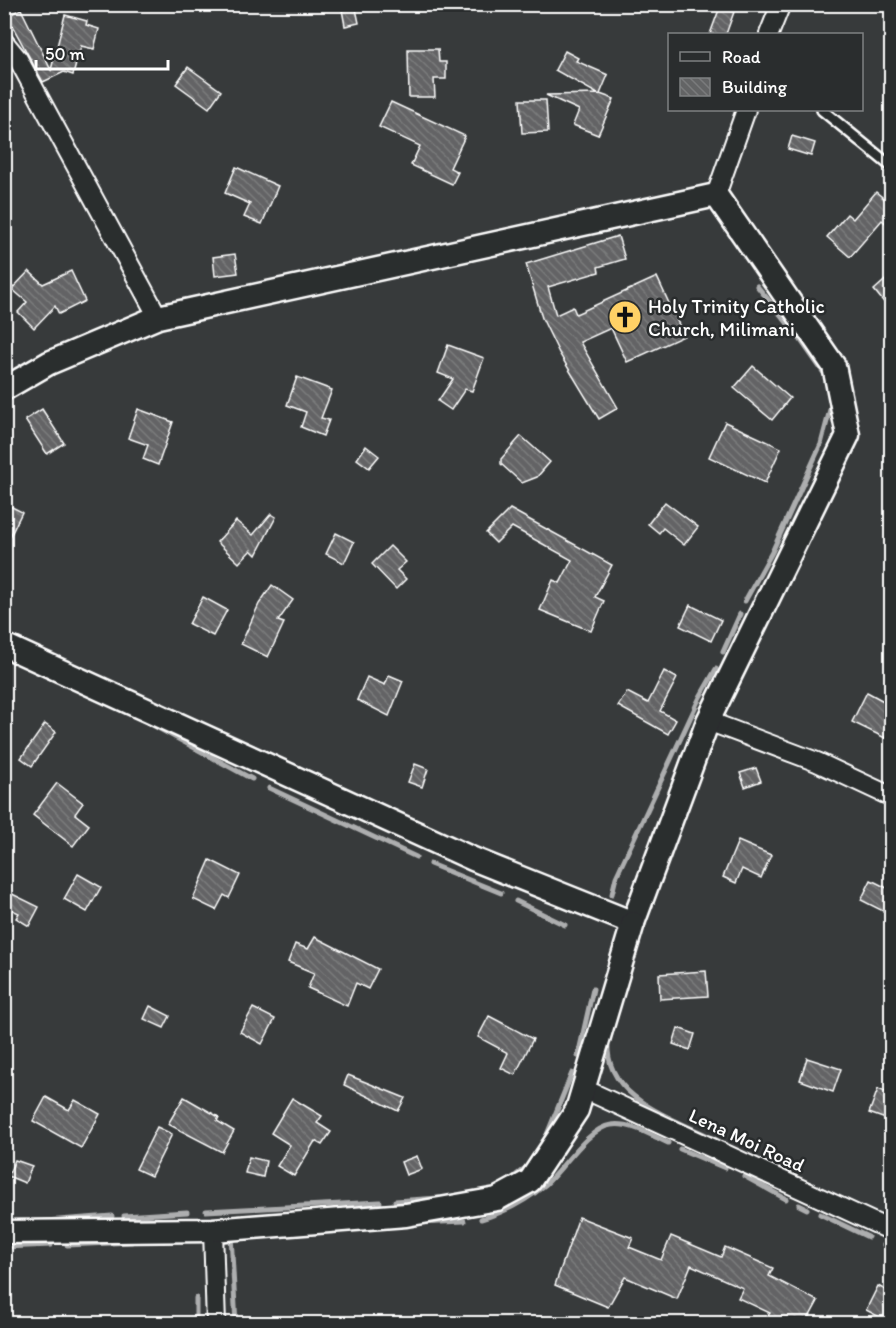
<svg xmlns="http://www.w3.org/2000/svg" width="896" height="1328" font-family="Itim,sans-serif">
	<style>
		.lines { fill: none; stroke-linecap: round; stroke-linejoin: round }
		.stream { stroke: #adaeaf; stroke-width: 5 }
		.building { fill: url(#building-back-hatch); stroke: #fff; stroke-width: 1.5 }
		.service-casing { stroke: #fff; stroke-width: 14 }
		.minor-casing { stroke: #fff; stroke-width: 22 }
		.tertiary-casing { stroke: #fff; stroke-width: 27 }
		.service { stroke: #2a2d2e; stroke-width: 9 }
		.minor { stroke: #2a2d2e; stroke-width: 18 }
		.tertiary { stroke: #2a2d2e; stroke-width: 22 }
		.labels { text-anchor: middle; dominant-baseline: central; stroke-width: 5; stroke-linejoin: round; paint-order: stroke }
		.poi-label { font-size: 20px; fill: #fff; stroke: #2a2d2e; text-anchor: start }
		.street-label { font-size: 20px; fill: #fff; stroke: #2a2d2e }
	</style>
	<defs>
		<pattern id="building-back-hatch" width="6" height="6" patternUnits="userSpaceOnUse" patternTransform="scale(1.5)"><rect width="6" height="6" fill="#636465"/><path d="M-1 5l2 2M0 0l6 6M5-1l2 2" fill="none" stroke="#7a7b7c"/></pattern>
	</defs>
	<rect width="100%" height="100%" fill="#373a3b"/>
	<filter id="ink" filterUnits="userSpaceOnUse"><feTurbulence type="fractalNoise" baseFrequency=".0167" numOctaves="2"/><feDisplacementMap in="SourceGraphic" scale="12" xChannelSelector="R" yChannelSelector="G"/><feConvolveMatrix kernelMatrix="1 2 1 2 8 2 1 2 1" color-interpolation-filters="sRGB"/></filter>
	<g filter="url(#ink)">
		<g class="lines">
			<g class="stream">
				<path d="M757,286L798,336L826,376"/>
				<path d="M745,601L772,552L821,444L832,402"/>
				<path d="M723,652L740,614"/>
				<path d="M147,722L252,779"/>
				<path d="M269,788L416,857"/>
				<path d="M430,864L501,893"/>
				<path d="M612,894L616,877L700,697L716,669"/>
				<path d="M516,901L565,925"/>
				<path d="M608,1042C604,1102 681,1120 722,1143"/>
				<path d="M578,1056L593,989"/>
				<path d="M544,1142L572,1073"/>
				<path d="M680,1149L725,1168"/>
				<path d="M744,1176L786,1199"/>
				<path d="M510,1180L529,1165"/>
				<path d="M395,1201L439,1198"/>
				<path d="M799,1205L807,1209"/>
				<path d="M206,1211L380,1202"/>
				<path d="M820,1214L868,1237"/>
				<path d="M124,1216L187,1212"/>
				<path d="M481,1219C506,1212 526,1201 546,1184C563,1169 588,1128 611,1125C630,1122 650,1135 668,1143"/>
				<path d="M45,1221L112,1216"/>
				<path d="M418,1223L464,1221"/>
				<path d="M231,1235L236,1324"/>
				<path d="M67,1245L131,1242"/>
				<path d="M884,1245L892,1248"/>
				<path d="M4,1247L51,1245"/>
				<path d="M196,1324V1298"/>
			</g>
		</g>
		<g class="building">
			<path d="M341,4H355L359,23L345,26Z"/>
			<path d="M720,7L734,12L726,34H710Z"/>
			<path d="M21,9L51,70L65,15L87,21L86,25L99,29L94,49L81,46L73,75L64,72L43,82L7,16Z"/>
			<path d="M408,49H438L439,62H446V79H434L435,97H409Z"/>
			<path d="M565,51L578,58L576,61L608,75L600,94L614,99L598,135L573,125L579,110L546,95L598,94L555,70Z"/>
			<path d="M188,67L221,91L209,108L176,84Z"/>
			<path d="M520,100H546L548,132L522,133Z"/>
			<path d="M391,102L465,136L450,168L458,172L452,184L411,165L420,146L379,127Z"/>
			<path d="M792,136L815,143L811,156L788,149Z"/>
			<path d="M236,167L278,186L262,224L244,217L250,204L225,193Z"/>
			<path d="M876,192L891,204V228L882,220L850,257L827,237L847,214L853,219Z"/>
			<path d="M618,236L625,259L598,267L599,272L548,287L556,315L573,307L576,314L657,277L684,336L627,362L611,328L580,342L618,408L599,419L559,353L542,318L526,264Z"/>
			<path d="M235,254L238,273L215,276L213,257Z"/>
			<path d="M29,271L43,284L71,271L85,301L59,314L55,306L34,328L18,312L27,302L12,289Z"/>
			<path d="M891,275V311L874,290Z"/>
			<path d="M448,345L484,358L472,391L465,389L451,410L438,401L453,379L438,373Z"/>
			<path d="M753,366L790,398L772,420L734,388Z"/>
			<path d="M297,377L332,390L321,418L329,420L323,436L301,427L306,412L287,405Z"/>
			<path d="M42,409L64,443L47,454L25,420Z"/>
			<path d="M138,409L173,422L158,465L143,459L148,445L128,438Z"/>
			<path d="M725,422L781,448L765,483L709,457Z"/>
			<path d="M521,436L550,462L537,477L522,483L501,464V459Z"/>
			<path d="M366,446L379,456L369,468L357,459Z"/>
			<path d="M665,502L698,527L684,545L663,528L659,533L648,524Z"/>
			<path d="M4,503L22,512L4,549Z"/>
			<path d="M510,509L612,565L595,597L604,601L591,631L540,610L553,580L560,583L572,560L512,527L496,543L486,533Z"/>
			<path d="M271,514L276,517L256,555L251,550L239,563L217,542L236,521L253,535Z"/>
			<path d="M336,533L354,542L344,563L326,554Z"/>
			<path d="M390,546L406,562L397,570L406,579L396,589L372,564Z"/>
			<path d="M272,585L293,600L278,621L284,623L268,657L241,644L259,604Z"/>
			<path d="M203,597L227,610L213,636L189,624Z"/>
			<path d="M690,605L721,620L711,641L680,626Z"/>
			<path d="M664,671L677,678L660,711L676,720L668,734L618,706L627,692L648,703Z"/>
			<path d="M389,675L403,681L389,716L357,700L367,677L385,685Z"/>
			<path d="M867,692L891,705V725L885,738L852,722Z"/>
			<path d="M45,724L56,732L32,766L21,758Z"/>
			<path d="M415,764L428,769L422,787L408,782Z"/>
			<path d="M756,768L761,781L745,787L740,773Z"/>
			<path d="M57,783L83,803L75,814L89,825L73,846L33,815Z"/>
			<path d="M738,841L771,855L761,878L742,869L736,883L723,877Z"/>
			<path d="M210,860L240,875L229,898L224,895L216,910L193,899Z"/>
			<path d="M78,874L101,887L87,912L64,899Z"/>
			<path d="M871,880L891,890V915L861,900Z"/>
			<path d="M4,890L39,907L29,926L16,918L19,913L4,906Z"/>
			<path d="M315,937L378,969L368,989L356,983L347,1006L308,988L314,973L288,962L295,944L308,949Z"/>
			<path d="M706,971L708,996L660,999L659,974Z"/>
			<path d="M150,1006L170,1016L164,1028L144,1019Z"/>
			<path d="M253,1008L275,1019L262,1044L240,1032Z"/>
			<path d="M489,1016L533,1039L515,1075L501,1068L508,1053L478,1037Z"/>
			<path d="M678,1028L695,1034L690,1050L673,1044Z"/>
			<path d="M807,1058L841,1069L833,1092L800,1080Z"/>
			<path d="M348,1075L405,1098L398,1111L344,1085Z"/>
			<path d="M878,1089L891,1094V1121L869,1113Z"/>
			<path d="M46,1097L69,1110L75,1100L100,1114L81,1148L33,1121Z"/>
			<path d="M184,1097L219,1117L217,1121L234,1131L222,1152L168,1124Z"/>
			<path d="M292,1098L322,1116L317,1123L331,1132L322,1145L315,1141L294,1176L277,1166L290,1145L271,1133Z"/>
			<path d="M157,1127L172,1134L151,1176L136,1169Z"/>
			<path d="M417,1156L422,1169L406,1175L401,1162Z"/>
			<path d="M249,1157L266,1161L263,1177L245,1173Z"/>
			<path d="M15,1160L32,1166L25,1183L8,1176Z"/>
			<path d="M579,1217L633,1238L629,1247L661,1260L671,1236L721,1257L725,1247L773,1268L769,1276L818,1301L806,1323H779L767,1317L770,1313L738,1298L743,1288L691,1265L677,1299L625,1277L608,1307L555,1285Z"/>
			<path d="M878,1286L891,1293V1323L866,1310Z"/>
		</g>
		<g class="lines">
			<defs>
				<path id="service" d="M822,110L892,167"/>
				<g id="minor">
					<path d="M769,34L781,4"/>
					<path d="M4,42L18,59L158,317"/>
					<path d="M716,195L746,110"/>
					<path d="M708,721L817,762L892,797"/>
					<path d="M584,1089L892,1231"/>
					<path d="M213,1230L216,1324"/>
				</g>
				<g id="tertiary">
					<path d="M4,389L49,363L158,317L716,195L834,366L848,435L708,721L633,923L473,859L4,645"/>
					<path d="M4,1232L213,1230L406,1215L497,1199L530,1181L577,1110L633,923"/>
				</g>
			</defs>
			<use href="#service" class="service-casing"/>
			<use href="#minor" class="minor-casing"/>
			<use href="#tertiary" class="tertiary-casing"/>
			<use href="#service" class="service"/>
			<use href="#minor" class="minor"/>
			<use href="#tertiary" class="tertiary"/>
		</g>
	</g>
	<defs>
		<symbol id="church-disc" viewBox="-11 -11 22 22"><circle r="9.5" fill="#ffd166" stroke="#2a2d2e"/><path d="M-1.2-6h2.4v3.5h3.3v2.4h-3.3V6h-2.4V-.1h-3.3v-2.4h3.3Z" fill="#111"/></symbol>
	</defs>
	<g fill-rule="evenodd">
		<use href="#church-disc" x="606" y="298" width="38" height="38"/>
	</g>
	<g class="labels">
		<g class="poi-label">
			<text x="648" y="306">Holy Trinity Catholic<tspan x="648" dy="23">Church, Milimani</tspan></text>
		</g>
		<g class="street-label">
			<text transform="translate(747 1140) rotate(25)">Lena Moi Road</text>
		</g>
	</g>
	<rect width="896" height="1328" fill="none" stroke="#2a2d2e" stroke-width="24"/>
	<rect x="12" y="12" width="872" height="1304" fill="none" stroke="#fff" stroke-width="2" filter="url(#ink)"/>
	<rect x="668" y="33" width="195" height="78" fill="#2a2d2e" stroke="#7f8182" stroke-width="1.5"/>
	<rect x="680" y="52" width="30" height="9" fill="#2a2d2e" stroke="#7f8182" stroke-width="1.5"/>
	<text x="722" y="63" font-size="18" fill="#ffffff">Road</text>
	<rect x="680" y="78" width="30" height="18" fill="url(#building-back-hatch)" stroke="#7f8182" stroke-width="1.5"/>
	<text x="722" y="93" font-size="18" fill="#ffffff">Building</text>
	<path d="M36 60v9h132v-9" fill="none" stroke="#ffffff" stroke-width="3"/>
	<text x="45" y="60" font-size="18" fill="#ffffff" stroke="#2a2d2e" stroke-width="4.5" paint-order="stroke">50 m</text>
</svg>
